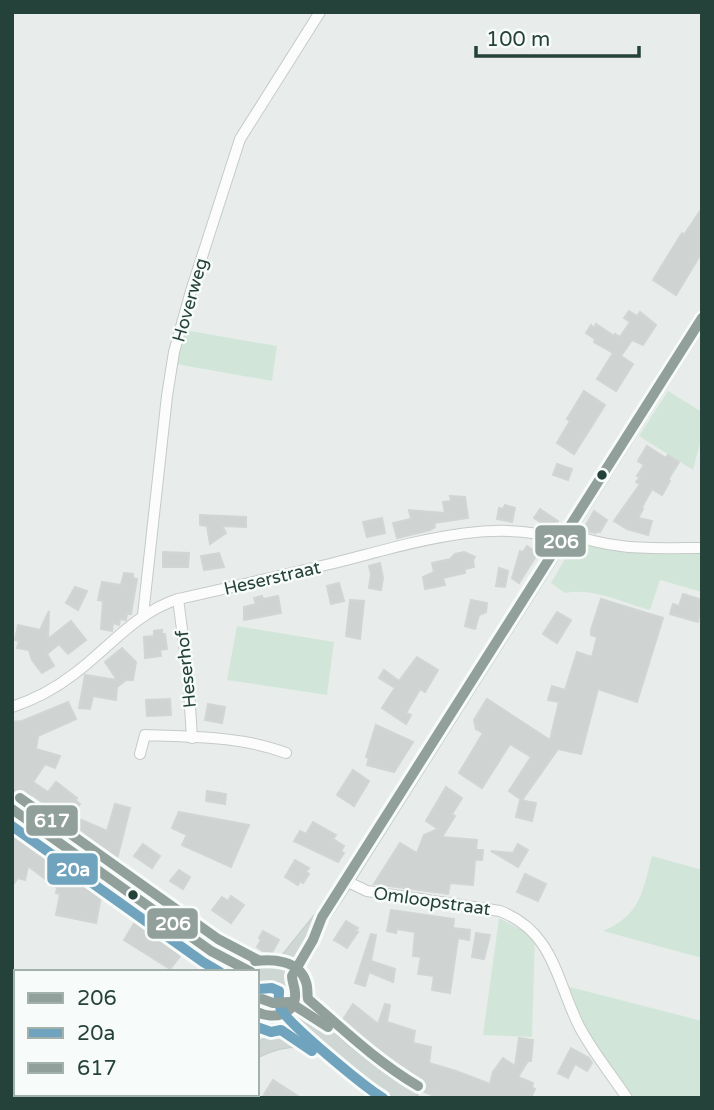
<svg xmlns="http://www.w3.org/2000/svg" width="714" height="1110" font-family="'Varela Round',sans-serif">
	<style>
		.green { fill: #d1e6d8 }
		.building { fill: #cfd4d2; stroke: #d1d6d4; stroke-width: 2 }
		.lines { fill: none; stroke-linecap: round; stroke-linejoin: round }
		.minor-casing { stroke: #c5cac8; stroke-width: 12 }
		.major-casing { stroke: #c3ccc9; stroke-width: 16 }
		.minor { stroke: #fcfcfc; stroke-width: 10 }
		.major { stroke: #cfd7d5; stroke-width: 14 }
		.bus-1-casing { stroke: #f7fbf9; stroke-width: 16 }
		.bus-2-casing { stroke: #f7fbf9; stroke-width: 16 }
		.bus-3-casing { stroke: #f7fbf9; stroke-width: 16 }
		.bus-1 { stroke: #92a09c; stroke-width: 10 }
		.bus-2 { stroke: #70a3bd; stroke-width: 10 }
		.bus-3 { stroke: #92a09c; stroke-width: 10 }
		.bus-dot { fill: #24423a; stroke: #f7fbf9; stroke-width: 2.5 }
		.labels { text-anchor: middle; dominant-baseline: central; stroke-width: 5; stroke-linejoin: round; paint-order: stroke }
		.street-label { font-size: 18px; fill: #24423a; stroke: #f7fbf9 }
		.line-badge { stroke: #f7fbf9; stroke-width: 2.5 }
		.badge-label { font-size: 19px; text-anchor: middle; font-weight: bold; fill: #fff }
	</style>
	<rect width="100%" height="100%" fill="#e8edeb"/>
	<g class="green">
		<path d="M184,330L277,346L272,381L176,364Z"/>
		<path d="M668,391L702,412V435L693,470L639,436Z"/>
		<path d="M575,542C623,555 654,553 702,551V592L660,580L650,610C624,603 592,587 565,593L551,583Z"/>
		<path d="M237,626L334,642L327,695L227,680Z"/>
		<path d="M652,856L702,870V958L603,931C641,915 642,892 652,856Z"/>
		<path d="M499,918L535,937L532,1037L483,1035Z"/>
		<circle cx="272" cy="995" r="10"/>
		<path d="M566,986L702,1021V1098H631L588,1033Z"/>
	</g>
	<g class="building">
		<path d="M702,208V252L676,295L653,280L682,233L684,235Z"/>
		<path d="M629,311L637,316L640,312L656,325L643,345L632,340L621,356L633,364L616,391L597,379L613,353L594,342L595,339L586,333L591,325L594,328L596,324L614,336L615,334L620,337L630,322L624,318Z"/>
		<path d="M584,391L605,405L574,454L557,443L570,421L567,419Z"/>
		<path d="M647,446L666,458L668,455L679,462L668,480L670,481L662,495L652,489L642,507L643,509L638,518L652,521L648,535L627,529L614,521L640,484L636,482L640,477L637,476L644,465L638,461Z"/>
		<path d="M557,464L572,469L568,480L553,475Z"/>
		<path d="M450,496L465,497L468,518L434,523L435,527L430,530L397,538L393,523L411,519L409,510L445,513L443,502L451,501Z"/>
		<path d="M505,505L515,508L512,522L497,519L499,508L503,509Z"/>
		<path d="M540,509L558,521L553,530L534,518Z"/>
		<path d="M594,511L607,520L600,532L597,531L596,533L583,530Z"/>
		<path d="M200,515L246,517V527L222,526L226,533L210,544L207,526L200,525Z"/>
		<path d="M382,518L385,533L367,537L363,522Z"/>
		<path d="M527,546L538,553L519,583L512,578L520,551L523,552Z"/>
		<path d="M163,552L189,553L188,567H163Z"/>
		<path d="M464,552L475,557L473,560L474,567L465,569V573L443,578L445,585L425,589L423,577L434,572L432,563L450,559L455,554Z"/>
		<path d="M219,553L224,567L204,570L201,556Z"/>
		<path d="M380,563L383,578L381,590L369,588L371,574L369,566Z"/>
		<path d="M499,568L508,571L505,587L496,586Z"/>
		<path d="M124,573L133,574V578L137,579L131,614H127L126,620L120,619L119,625L113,623L112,631L101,629L103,601L98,600L102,582L121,585Z"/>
		<path d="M339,583L344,601L331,604L327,586Z"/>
		<path d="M75,587L87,591L78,610L66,603Z"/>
		<path d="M683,594L702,600L698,622L670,614L673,604L679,606Z"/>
		<path d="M262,596L263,599L278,596L281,613L244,620V607L256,604L254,598Z"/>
		<path d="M601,599L663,618L637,702L598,689L581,754L558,749L522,800L509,791L531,757L510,744L482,788L459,773L483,733L476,729L474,720L487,699L550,740L559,702L548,700L552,686L565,690L577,652L592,657L597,637L591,635V630Z"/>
		<path d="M350,600L364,601L360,639L346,636Z"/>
		<path d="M471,600L487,603L486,612L479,615L475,629L465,626Z"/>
		<path d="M49,611L48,639L71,621L86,640L68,654L59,644L47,654L54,666L42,673L32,660L29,650L17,648L19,641L15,640L18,625L40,630Z"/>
		<path d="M557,612L571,620L557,643L543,634Z"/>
		<path d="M162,630V634H165L167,649L160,650L161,656L145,658L144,637L154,636V631Z"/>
		<path d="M122,648L136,662L133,680H126L117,687L116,700L93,696L90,709L79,708L85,675L117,680L105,662Z"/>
		<path d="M417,657L438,670L425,692L420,689L406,713L411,715L406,724L382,708L395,688L379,678L384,670L399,681Z"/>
		<path d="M170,699L171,715L147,716L146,700Z"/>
		<path d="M68,702L76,719L38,736L36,749L60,756L55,768L45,764L33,782L48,792L56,782L77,798L75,800L80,804L74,812L79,815L77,818L107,831L115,804L130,808L115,867L78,840L82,831L53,814L51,809L32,795L28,801L12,792V722L22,721Z"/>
		<path d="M208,704L225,707L222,723L205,720Z"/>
		<path d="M376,725L413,742L394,772L367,765L369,758L366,757Z"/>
		<path d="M353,770L369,781L354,806L337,795Z"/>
		<path d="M446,787L462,798L452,814L455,816L442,837L477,840L476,850H483L482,860H475L473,885L450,883L448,894L374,884L400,843L417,853L424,835L438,829L426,821Z"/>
		<path d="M207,791L226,794L225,804L206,801Z"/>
		<path d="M520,800L536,803L532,821L516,817Z"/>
		<path d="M179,812L249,825L231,867L182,845L187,835L172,828Z"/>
		<path d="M12,821L90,878L85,886L101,897L96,923L56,915L60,894L56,893L57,888L28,866L25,880L18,878L12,886Z"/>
		<path d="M313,822L336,835L333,839L344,846L341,851L344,853L338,862L294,841L300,831L306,834Z"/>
		<path d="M143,844L160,856L152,868L134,856Z"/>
		<path d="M518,844L528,850L518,867L491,851L513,853Z"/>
		<path d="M295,860L309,868L306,872L309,874L303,883L300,881L298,885L285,877Z"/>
		<path d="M179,870L190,877L183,889L170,881Z"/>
		<path d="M525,874L546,884L538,901L517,892Z"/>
		<path d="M231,896L244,905L231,923L212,910L222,897L228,901Z"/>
		<path d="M391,910L454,919L453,928L470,930L469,940L458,938L450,993L432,990L434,976L418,974L421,957L413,956L415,932L397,929L396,933L387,931Z"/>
		<path d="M346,921L358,928L355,932H358L347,948L334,940Z"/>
		<path d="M135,922L181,955L170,969L124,940Z"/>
		<path d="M263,931L279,940L270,956L257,947L261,940L259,938Z"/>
		<path d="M476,933L490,935L484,959L472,957Z"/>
		<path d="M371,934L376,935L371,961L395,969L393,982L369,972L365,986L355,983Z"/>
		<path d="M353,1004L378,1024L385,1004L390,1005L387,1022L415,1031L413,1043L431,1047L429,1063L456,1071L490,1084L493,1072L503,1058L515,1066L519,1038L533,1040L531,1061H528L518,1077L533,1083L532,1087L535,1089L531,1098H439L420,1090L398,1076L399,1073L378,1063L353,1043L357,1038L340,1024Z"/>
		<path d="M571,1048L589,1058L592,1063L587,1071L575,1064L568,1078L558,1073Z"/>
		<path d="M273,1080L301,1098H262Z"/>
	</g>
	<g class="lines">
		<defs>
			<g id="minor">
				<path d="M567,532C609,551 656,548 702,548"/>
				<path d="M178,599L188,675L192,738"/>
				<path d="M143,615L167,396L174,352L191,291L240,139L320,12"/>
				<path d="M12,707C33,700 56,688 74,674C109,648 135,613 178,599C228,588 279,576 330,564C400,547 490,515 561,540"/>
				<path d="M140,754L145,735C193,737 241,736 286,753"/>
				<path d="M346,881L367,891L500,911C554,932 556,980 579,1026C592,1051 611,1074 627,1098"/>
			</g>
			<g id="major">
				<path d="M12,809L211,951L232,972"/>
				<path d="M226,957L251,972"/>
				<path d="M277,973L322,917L346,881L702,318"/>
				<path d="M257,978L269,972C313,975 292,1036 257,1012"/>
				<path d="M291,983L297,966L311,944"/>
				<path d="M293,1003L342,1050L385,1083L411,1098"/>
				<path d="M284,1015L317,1037"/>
				<path d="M257,1050C277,1039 298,1038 320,1041"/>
				<path d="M208,1098L210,1094"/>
			</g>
		</defs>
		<use href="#minor" class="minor-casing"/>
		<use href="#major" class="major-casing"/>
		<use href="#minor" class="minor"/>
		<use href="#major" class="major"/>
		<defs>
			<g id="bus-1">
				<path d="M12,809L211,951L251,972"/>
				<path d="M257,1012C273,1020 297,1015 295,993C295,987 292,982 292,976L313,940L322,917L702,318"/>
			</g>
			<g id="bus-2">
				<path d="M12,826L203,962L220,972"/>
				<path d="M259,989L272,988L279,991C279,996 278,1003 280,1007C285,1022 366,1088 383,1098"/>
				<path d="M257,1027L271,1032L281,1030L312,1051"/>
			</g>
			<g id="bus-3">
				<path d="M20,798L218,939L258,960"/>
				<path d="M255,961C273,959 299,960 306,982C308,987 307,994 308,999C345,1031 376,1061 418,1086"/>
				<path d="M262,999L273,1003L289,1002L328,1027"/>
			</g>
		</defs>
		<use href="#bus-1" class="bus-1-casing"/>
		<use href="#bus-2" class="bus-2-casing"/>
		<use href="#bus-3" class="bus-3-casing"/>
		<use href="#bus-1" class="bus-1"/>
		<use href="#bus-2" class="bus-2"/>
		<use href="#bus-3" class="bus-3"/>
	</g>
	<g class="bus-dot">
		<circle cx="602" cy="475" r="6"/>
		<circle cx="133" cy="895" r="6"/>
	</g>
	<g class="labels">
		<g class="street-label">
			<text transform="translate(190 300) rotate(-74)">Hoverweg</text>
			<text transform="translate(272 578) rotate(-13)">Heserstraat</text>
			<text transform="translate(186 669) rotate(-96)">Heserhof</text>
			<text transform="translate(432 901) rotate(8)">Omloopstraat</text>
		</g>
	</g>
	<g class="line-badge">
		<rect x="534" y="524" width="53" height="34" rx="7" fill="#92a09c"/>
		<rect x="25" y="804" width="54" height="33" rx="7" fill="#92a09c"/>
		<rect x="46" y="852" width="53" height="34" rx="7" fill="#70a3bd"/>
		<rect x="146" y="907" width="53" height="33" rx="7" fill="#92a09c"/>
	</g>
	<g class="badge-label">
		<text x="561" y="548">206</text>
		<text x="52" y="827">617</text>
		<text x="73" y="876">20a</text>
		<text x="173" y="930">206</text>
	</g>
	<rect width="714" height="1110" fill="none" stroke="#24423a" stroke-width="28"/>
	<rect x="14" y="970" width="245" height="126" fill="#f7fbf9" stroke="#a3b1ad" stroke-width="2"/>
	<rect x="28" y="993" width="35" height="10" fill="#92a09c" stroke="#a3b1ad" stroke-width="2"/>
	<text x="77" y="1005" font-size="21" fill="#24423a">206</text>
	<rect x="28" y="1028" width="35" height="10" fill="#70a3bd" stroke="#a3b1ad" stroke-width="2"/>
	<text x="77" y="1040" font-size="21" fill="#24423a">20a</text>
	<rect x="28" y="1063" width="35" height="10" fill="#92a09c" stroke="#a3b1ad" stroke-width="2"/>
	<text x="77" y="1075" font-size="21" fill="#24423a">617</text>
	<path d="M476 46v10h163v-10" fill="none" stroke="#24423a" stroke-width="3.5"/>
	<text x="486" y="46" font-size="21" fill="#24423a" stroke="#f7fbf9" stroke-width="5" paint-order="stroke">100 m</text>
</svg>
